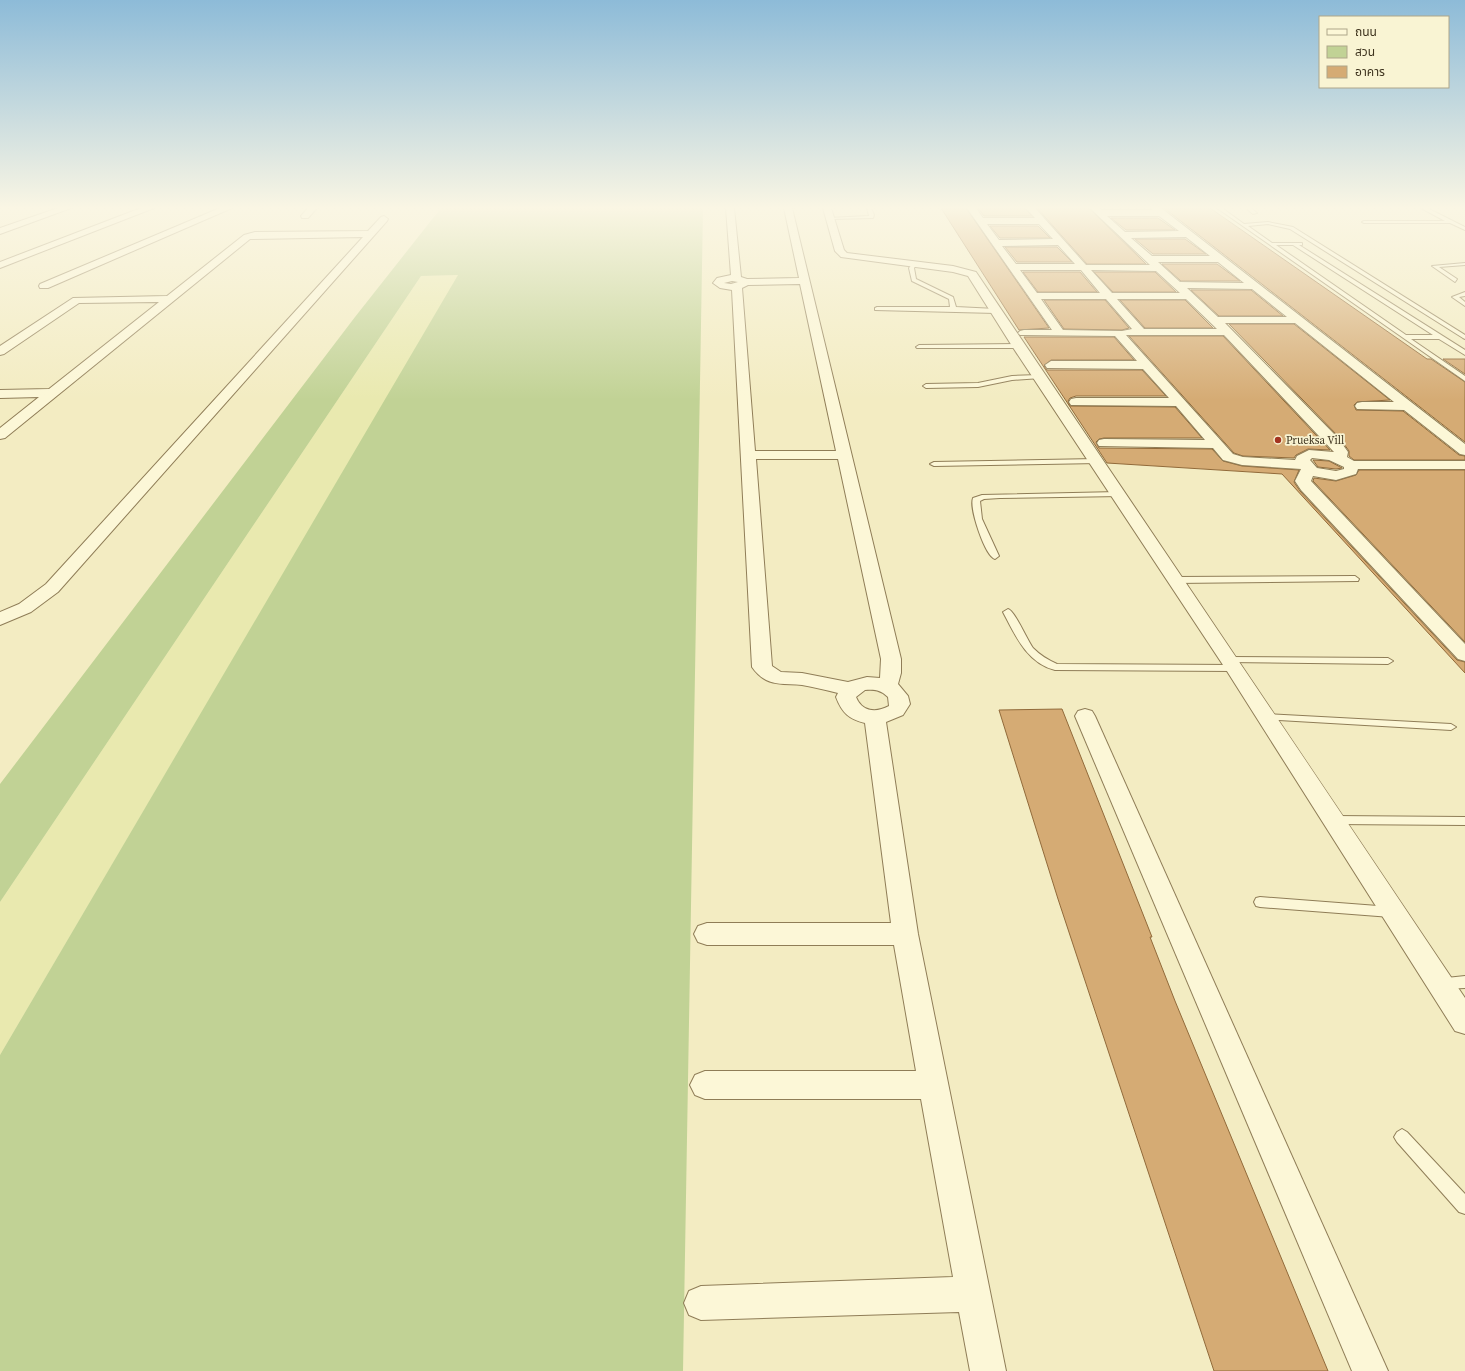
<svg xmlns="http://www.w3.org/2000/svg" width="1465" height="1371" font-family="'Source Serif 4','Noto Sans Thai',serif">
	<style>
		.farmland { fill: #e9e9af }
		.green { fill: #c1d295 }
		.building { fill: #d5ab74; stroke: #916a3a }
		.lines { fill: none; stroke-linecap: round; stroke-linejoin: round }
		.service-casing { stroke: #8f7d57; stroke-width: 2 }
		.minor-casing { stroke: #8f7d57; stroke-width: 2 }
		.service { fill: #fcf7d7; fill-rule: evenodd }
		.minor { fill: #fcf7d7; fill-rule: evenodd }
		.poi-dot { fill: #a43421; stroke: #f9f4d3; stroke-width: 1.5 }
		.labels { text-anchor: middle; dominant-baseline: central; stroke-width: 3.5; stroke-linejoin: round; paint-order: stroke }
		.far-poi-label { font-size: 11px; fill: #3d321d; stroke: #f9f4d3; text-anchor: start }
	</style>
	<rect width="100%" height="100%" fill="#f3ecc2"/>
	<path class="farmland" d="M459,275L0,1055V902L421,276Z"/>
	<path class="green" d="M441,208H703L683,1371H0V1055L458,275L421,276L0,902V784L355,317Z"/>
	<g class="building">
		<path d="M941,208H966L1049,328L1019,330Z"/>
		<path d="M978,208H1025L1032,216H984Z"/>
		<path d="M1037,208H1089L1146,264H1087Z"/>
		<path d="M1164,208H1210L1427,359H1431L1465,382V442Z"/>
		<path d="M1111,218H1158L1175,230H1126Z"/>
		<path d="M990,226H1038L1050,238H1000Z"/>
		<path d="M1135,239H1185L1206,254H1153Z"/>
		<path d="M1005,247H1057L1072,262H1017Z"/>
		<path d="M1162,264H1217L1240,281H1181Z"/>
		<path d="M1023,272H1080L1097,292H1038Z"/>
		<path d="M1094,272H1155L1176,292H1113Z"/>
		<path d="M1191,290H1251L1283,316H1219Z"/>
		<path d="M1044,300H1105L1129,328L1122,330L1064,329Z"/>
		<path d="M1120,300H1185L1213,328H1145Z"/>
		<path d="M1229,324H1294L1390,400L1357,402L1354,405L1356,410L1403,411L1459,455L1465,456V460H1354L1349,456V451L1339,437Z"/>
		<path d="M1129,336H1223L1330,450L1308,449L1296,455L1294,458L1243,456L1234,453Z"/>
		<path d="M1024,337H1114L1134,360H1051L1044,366L1047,370H1142L1166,396H1076L1070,398L1068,401L1070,406L1175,407L1202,438H1104L1099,439L1096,442L1099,448L1212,449L1223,461L1242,466L1299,470L1294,482L1300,491L1457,660L1465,662V673L1282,474L1107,463Z"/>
		<path d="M1443,359H1465V374Z"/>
		<path d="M1313,460L1329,461L1342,468L1336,469L1318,467Z"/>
		<path d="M1359,470H1465V642L1313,481L1314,478L1336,481L1356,475Z"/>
		<path d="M1062,709L1152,937H1150L1175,1001L1328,1371H1214L1058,899L999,710Z"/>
	</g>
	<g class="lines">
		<defs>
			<g id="service">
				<path d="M867,208H871L874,215L873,218L830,219L828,218L869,216Z"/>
				<path d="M1217,208H1222L1244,224L1268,222L1293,227L1465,335V339L1463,338L1290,229L1268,224L1248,226L1272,243H1302V245H1299L1465,350V355L1439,339H1411L1465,376V381ZM1276,245H1293L1433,335H1406Z"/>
				<path d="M1246,208H1251L1257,213L1253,214Z"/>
				<path d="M1421,208H1427L1465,227V230L1450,223H1364L1362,222L1364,221H1445Z"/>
				<path d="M913,263L917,264L914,268L916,279L953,297L956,307L996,309L999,311L996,313L875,310V308L877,307H950L949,299L912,281L909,268Z"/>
				<path d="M1465,263V265L1439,267L1457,279L1455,282L1432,266Z"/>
				<path d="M1465,292V296L1459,297L1465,302V306L1452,297Z"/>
				<path d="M919,345L1018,344L1021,346L1018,348H917L916,347Z"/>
				<path d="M1039,375L1041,376V378L1012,380L978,387L926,388L923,386L926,384L978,383L1012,376Z"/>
				<path d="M1096,459L1100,461L1099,463L934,466L930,464L934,462Z"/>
				<path d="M1118,492H1121V496L1000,498L984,499L980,501L982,519L999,556L995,559C985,556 969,508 973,498L982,495Z"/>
				<path d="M1355,576L1359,579L1358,581L1175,583L1171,580L1175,577Z"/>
				<path d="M1008,609C1015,611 1027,640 1033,648C1040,655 1048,660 1057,664L1235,665L1240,668L1235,671L1055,670C1027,663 1015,635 1003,612Z"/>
				<path d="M1230,657L1388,658L1393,661L1388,664L1227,662L1225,660L1227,658Z"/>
				<path d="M1267,714L1451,724L1456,727L1451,730L1263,719L1262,717Z"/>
				<path d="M1334,816L1465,817V825L1334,824L1330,823L1328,820L1330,817Z"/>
				<path d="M1260,897L1391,907L1396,908L1397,912L1396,916L1391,917L1260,907L1256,906L1254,902L1256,898Z"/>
				<path d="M1465,976V988L1442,989L1437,987L1435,983L1437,979Z"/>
				<path d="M1402,1129L1407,1132L1465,1194V1214L1459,1212L1397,1142L1394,1137L1397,1132Z"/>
			</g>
			<g id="minor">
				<path d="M58,208H71L0,234V228Z"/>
				<path d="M141,208H154L0,268V262Z"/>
				<path d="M220,208H232L48,288H40L39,286L40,284Z"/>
				<path d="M308,208H317L308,218H302L301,216Z"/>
				<path d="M726,208H734L741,277L747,279L799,278L784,208H792L901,659V673L898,684L908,696L910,704L903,715L886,722L918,934L1006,1371H970L959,1312L701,1320L689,1315L684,1303L689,1291L701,1286L953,1277L921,1099H705L695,1095L690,1085L695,1075L705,1071H916L894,945H707L698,942L694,934L698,926L707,923H891L865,723C849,719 842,713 836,697L838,693C826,690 814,687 802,685C780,683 766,687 752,667L732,290L720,288L713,283L717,278L731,275ZM732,281L738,282L731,284L724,283ZM800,284L836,451H755L742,288L748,285ZM756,459H838L881,659L880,678L867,677L848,682L802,673L781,672L772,666ZM865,690C874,689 881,690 888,697L889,706C876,713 862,712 856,697Z"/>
				<path d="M823,208H831L844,250L847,253L953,266L976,272C1139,514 1303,755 1465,998V1034L1455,1031L1225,668L1012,346L968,276L953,272L841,257L835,251Z"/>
				<path d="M967,208H976L983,218H1035L1026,208H1035L1086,265H1150L1090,208H1099L1102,210H1153L1151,208H1161L1465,444V455L1460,454L1404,410L1357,409L1355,406L1357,403L1362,402H1394L1295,323H1225L1338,438L1348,452L1347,457L1354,461H1465V469H1358L1356,474L1336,480L1313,476L1311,481L1465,644V661L1458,659L1301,490L1295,481L1301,469L1242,465L1223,460L1213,448L1099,446L1097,443L1099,440L1104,439L1205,440L1176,406L1071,405L1069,402L1071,399L1076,398H1169L1143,369L1047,368L1045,365L1051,361H1137L1115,336L1020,335L1018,333L1020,331L1024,330H1052ZM1107,216H1159L1179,231L1125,232ZM987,224H1039L1053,239L999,240ZM1186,237L1210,256H1152L1131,238ZM1058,245L1075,264H1016L1002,246ZM1158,262H1218L1244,283L1180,282ZM1020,270H1081L1100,293H1037ZM1091,270L1156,271L1180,293H1112ZM1187,288L1252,289L1287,317H1218ZM1041,299H1106L1132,329L1122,331L1063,330ZM1117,299H1186L1217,329H1144ZM1126,335H1224L1334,452L1309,450L1297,456L1295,460L1243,457L1233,454ZM1312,458L1329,460L1344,467V469L1336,471L1317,468L1310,460Z"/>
				<path d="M384,216L388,219L387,221L58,592L31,612L0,625V612L19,604L46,584L363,237L250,239L5,438L0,439V428L39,397L0,398V390L49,389L159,302L79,303L4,354L0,355V346L73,298L167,296L244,235L255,232L368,231L381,217Z"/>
				<path d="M1085,709L1092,711L1095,716L1388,1371H1352L1075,716L1078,711Z"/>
			</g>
		</defs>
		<use href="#service" class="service-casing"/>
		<use href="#minor" class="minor-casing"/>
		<use href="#service" class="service"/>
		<use href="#minor" class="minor"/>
	</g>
	<linearGradient id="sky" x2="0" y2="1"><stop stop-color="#8dbbd8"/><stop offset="0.52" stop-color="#faf6e4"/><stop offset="1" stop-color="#faf6e4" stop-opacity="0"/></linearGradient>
	<rect width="1465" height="400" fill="url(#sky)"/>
	<circle class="poi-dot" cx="1278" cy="440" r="4"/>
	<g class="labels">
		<g class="far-poi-label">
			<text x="1286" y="440">Prueksa Vill</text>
		</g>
	</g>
	<rect x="1319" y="16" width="130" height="72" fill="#f9f4d3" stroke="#aea68a"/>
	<rect x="1327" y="29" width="20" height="6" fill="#fcf7d7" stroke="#aea68a"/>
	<text x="1355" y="36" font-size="12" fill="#3d321d">ถนน</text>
	<rect x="1327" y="46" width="20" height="12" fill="#c1d295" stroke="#aea68a"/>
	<text x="1355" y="56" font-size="12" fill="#3d321d">สวน</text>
	<rect x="1327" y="66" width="20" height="12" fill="#d5ab74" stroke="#aea68a"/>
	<text x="1355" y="76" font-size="12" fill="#3d321d">อาคาร</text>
</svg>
